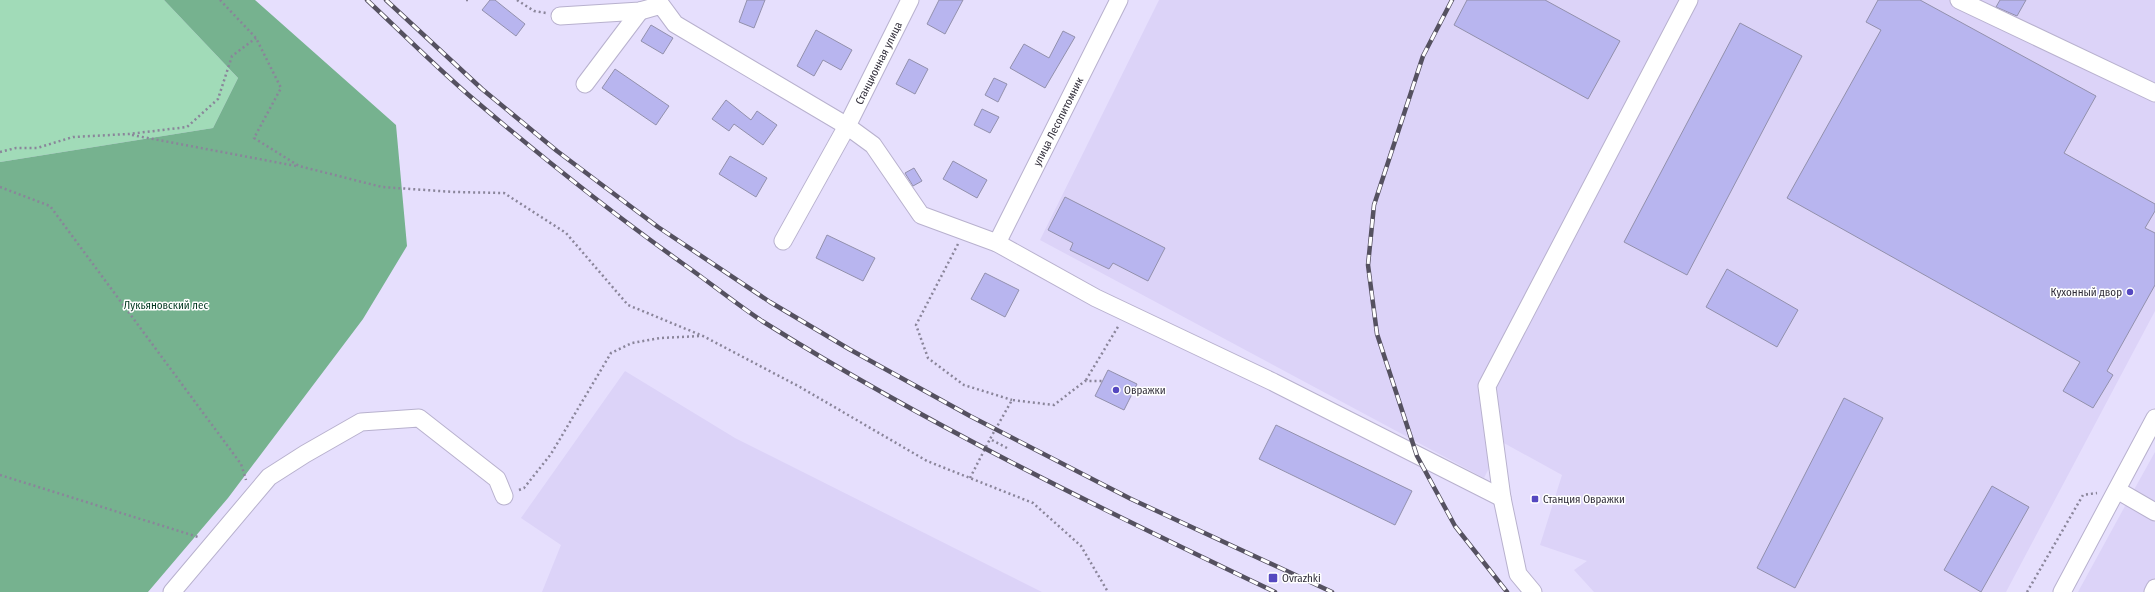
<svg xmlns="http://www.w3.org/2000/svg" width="2155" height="592" font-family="'Fira Sans Condensed',sans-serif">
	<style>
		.built { fill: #dcd3f8 }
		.green { fill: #a1dbb8 }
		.forest { fill: #76b28f }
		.building { fill: #b8b5ef; stroke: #9290ac }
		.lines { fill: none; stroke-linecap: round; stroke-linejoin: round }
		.minor-casing { stroke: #b8b1ce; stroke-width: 19 }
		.path { stroke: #8a859a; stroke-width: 2.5; stroke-dasharray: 2 3; stroke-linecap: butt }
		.minor { stroke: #fff; stroke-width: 17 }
		.rail-casing { stroke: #555160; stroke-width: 4.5 }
		.rail { stroke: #fff; stroke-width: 3; stroke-dasharray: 9; stroke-linecap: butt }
		.poi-dot { fill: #5548c0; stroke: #fff; stroke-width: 1.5 }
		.labels { text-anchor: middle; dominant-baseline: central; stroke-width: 3; stroke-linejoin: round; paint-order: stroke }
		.street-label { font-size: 11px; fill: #312e3a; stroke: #fff }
		.poi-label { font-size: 11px; fill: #312e3a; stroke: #fff; text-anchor: start }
		.park-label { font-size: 11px; fill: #01361f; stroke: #fff }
	</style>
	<rect width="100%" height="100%" fill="#e6dffd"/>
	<g class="built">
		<path d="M1159,0H2155V311L2006,592H1594L1574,570L1587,561L1540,545L1562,475L1502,442L1484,478L1040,240Z"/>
		<path d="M625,371L735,438L1042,592H542L561,545L521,518Z"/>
		<path d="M2155,452V592H2078L2130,497Z"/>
	</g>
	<path class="green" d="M0,0H164L238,78L213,128L0,162Z"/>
	<path class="forest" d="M164,0H255L396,125L407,246L363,319L228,498L148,592H0V162L213,128L238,78Z"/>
	<g class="building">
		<path d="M490,0H495L525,24L516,36L482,10Z"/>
		<path d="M747,0H765L754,28L739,22Z"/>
		<path d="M939,0H963L945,34L927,24Z"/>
		<path d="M1467,0H1545L1620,41L1588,99L1454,25Z"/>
		<path d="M1878,0H1920L2096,96L2064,153L2155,204V211L2145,228L2155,233V285L2107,371L2113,375L2093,408L2063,391L2080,362L1787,198L1881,30L1866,22Z"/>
		<path d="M2000,0H2026L2017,16L1996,7Z"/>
		<path d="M1740,23L1802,56L1687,275L1624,242Z"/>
		<path d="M651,25L673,38L663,54L641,41Z"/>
		<path d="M816,30L852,50L841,70L823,60L814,76L797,66Z"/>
		<path d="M1063,31L1075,37L1045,88L1010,68L1024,44L1049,58Z"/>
		<path d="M909,59L928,69L915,94L896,84Z"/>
		<path d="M615,69L669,106L656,125L602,88Z"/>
		<path d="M994,78L1007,84L998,102L985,95Z"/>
		<path d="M726,100L751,120L757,111L777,125L763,145L734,124L729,131L712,119Z"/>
		<path d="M982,109L999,117L990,133L974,125Z"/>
		<path d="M730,156L767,178L756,197L719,174Z"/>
		<path d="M953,161L987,180L977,198L943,179Z"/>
		<path d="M914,168L922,181L913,186L905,173Z"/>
		<path d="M1065,197L1165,248L1148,281L1113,263L1109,269L1070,250L1073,243L1048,230Z"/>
		<path d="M827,235L875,258L863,281L816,258Z"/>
		<path d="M1727,269L1798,310L1777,347L1706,307Z"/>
		<path d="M985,273L1019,290L1005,317L971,299Z"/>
		<path d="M1108,370L1137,384L1124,410L1095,396Z"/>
		<path d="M1844,398L1883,418L1795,588L1757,568Z"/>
		<path d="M1276,425L1412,491L1395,525L1259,459Z"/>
		<path d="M1992,486L2029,507L1981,592L1944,570Z"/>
	</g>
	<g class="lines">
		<defs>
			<g id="minor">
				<path d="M1959,0L2155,93"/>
				<path d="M560,16L640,11L661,5L675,24L847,126L873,145L921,215L997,243L1096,298L1273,382L1502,498"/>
				<path d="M585,84L640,11"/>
				<path id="s1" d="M783,241L847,126L910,0"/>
				<path id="s2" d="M997,243L1119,0"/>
				<path d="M2117,490L2155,512"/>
				<path d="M172,592L269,477L305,454L361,422L419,418L497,479L504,496"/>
				<path d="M1533,592L1518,574L1502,498L1487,386L1689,0"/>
				<path d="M2062,592L2155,418"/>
				<path d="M2153,592L2155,588"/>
			</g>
		</defs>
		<use href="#minor" class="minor-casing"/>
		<g class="path">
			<path d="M220,0L256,38L281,88L254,138L299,166L382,187L454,192L504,193L566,233L628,305L703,336L800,387L927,461L1033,503L1081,546L1108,592"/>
			<path d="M466,0H468"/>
			<path d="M517,0L534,11L546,13"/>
			<path d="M132,135L296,166"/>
			<path d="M0,152L16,148H37L73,137L129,134L187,127L218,99L232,56L256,38"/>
			<path d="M0,187L50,206L241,464L246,480"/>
			<path d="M958,244L916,325L928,358L964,385L1012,400"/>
			<path d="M1086,380L1119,325"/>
			<path d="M1007,448L990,439L1012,400L1054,405L1085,381H1102"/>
			<path d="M0,475L198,537"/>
			<path d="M970,478L990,439"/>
			<path d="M519,490L524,488L551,454L611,353L632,343L660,338L700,336"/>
			<path d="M2027,592L2083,495L2097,493"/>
		</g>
		<use href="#minor" class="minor"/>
		<defs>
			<g id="rail">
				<path d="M367,0C401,32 435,66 471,97C539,155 609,211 682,263C709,282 735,303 762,321C926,424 1101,509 1275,592"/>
				<path d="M386,0L482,89L557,151L658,227L770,302L849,349L970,416L1131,499L1332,592"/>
				<path d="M1452,0L1423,56L1374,205L1368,265L1377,334L1417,456L1455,526L1507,592"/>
			</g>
		</defs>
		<use href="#rail" class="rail-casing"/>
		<use href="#rail" class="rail"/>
	</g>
	<g class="poi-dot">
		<circle cx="2130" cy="292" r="4"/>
		<circle cx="1116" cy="390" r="4"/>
		<rect x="1531" y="495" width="8" height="8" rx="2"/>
		<rect x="1268" y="573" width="10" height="10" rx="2"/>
	</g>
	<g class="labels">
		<g class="street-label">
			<text stroke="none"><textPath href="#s1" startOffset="202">Станционная улица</textPath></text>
			<text stroke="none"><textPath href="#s2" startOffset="136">улица Лесопитомник</textPath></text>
		</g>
		<g class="poi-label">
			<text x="2122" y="292" text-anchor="end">Кухонный двор</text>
			<text x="1124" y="390">Овражки</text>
			<text x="1543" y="499">Станция Овражки</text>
			<text x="1282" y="578">Ovrazhki</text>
		</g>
		<g class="park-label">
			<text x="166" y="305">Лукьяновский лес</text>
		</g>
	</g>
</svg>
